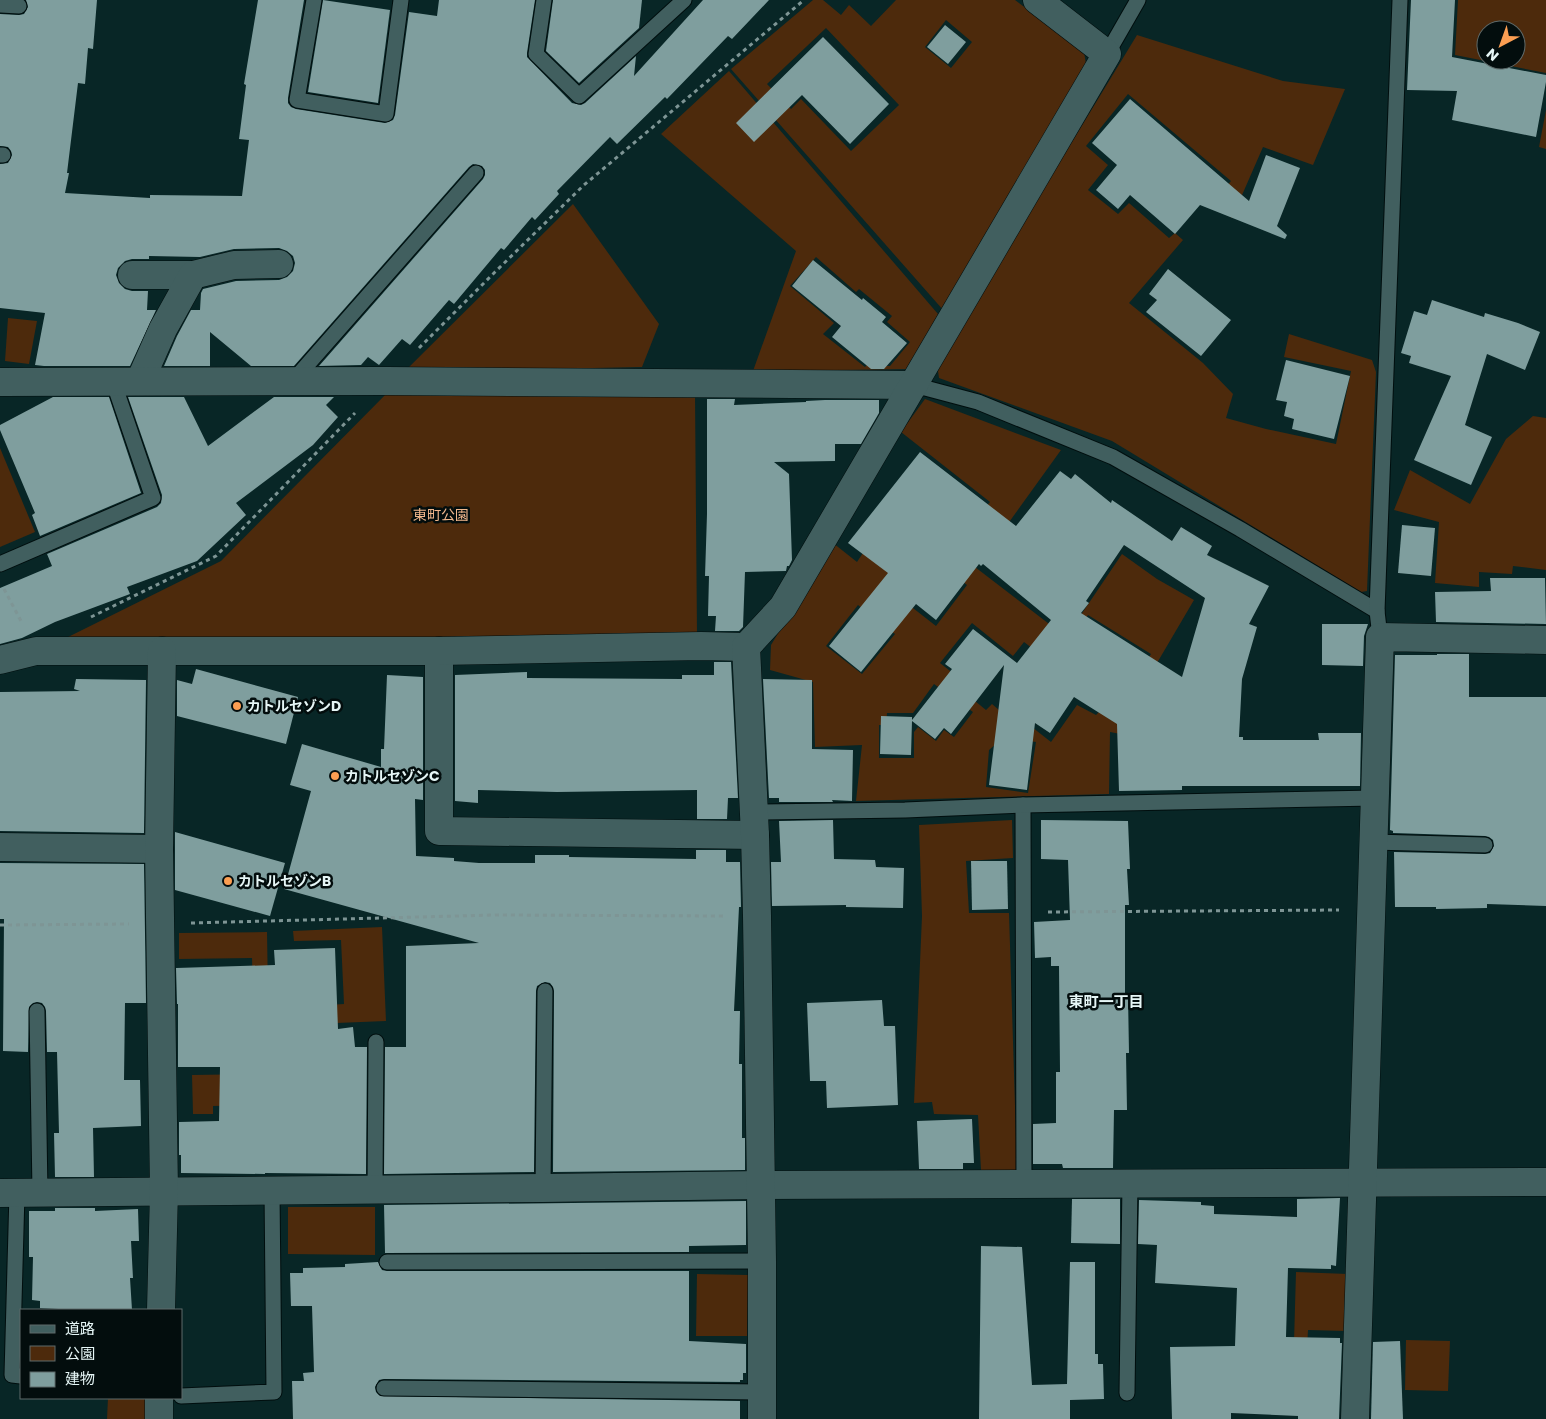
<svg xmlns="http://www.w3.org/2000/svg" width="1546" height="1419" font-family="Poppins,'Noto Sans JP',sans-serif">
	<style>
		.green { fill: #4d2a0c; fill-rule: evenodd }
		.building { fill: #7f9e9e; fill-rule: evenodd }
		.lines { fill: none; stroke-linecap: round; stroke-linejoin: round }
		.lane-casing { stroke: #000e0e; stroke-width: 17 }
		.street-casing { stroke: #000e0e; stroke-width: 29 }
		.path { stroke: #7e9595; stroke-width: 3; stroke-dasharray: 4 4; stroke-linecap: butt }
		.lane { stroke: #415f5f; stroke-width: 15 }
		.street { stroke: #415f5f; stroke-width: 28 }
		.poi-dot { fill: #fb9e52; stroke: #030d0d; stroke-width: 2 }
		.labels { text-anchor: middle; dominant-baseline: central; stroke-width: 5; stroke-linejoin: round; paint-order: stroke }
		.park-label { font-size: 14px; fill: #f2b88d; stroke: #030d0d }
		.poi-label { font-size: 14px; font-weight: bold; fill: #e6f6f6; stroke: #030d0d; text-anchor: start }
		.neighbourhood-label { font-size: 15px; font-weight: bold; fill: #e6f6f6; stroke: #030d0d }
	</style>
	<rect width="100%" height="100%" fill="#082626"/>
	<g class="green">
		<path d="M813,0H823L841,15L849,5L871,26L896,0H1015L1084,52L1087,70L944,311L731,69ZM946,20L972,42L951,68L925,47ZM826,28L899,105L851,151L801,99L791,109L767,84Z"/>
		<path d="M1458,0H1546V73L1455,55ZM1486,30H1516V60H1486Z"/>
		<path d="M1137,35L1283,81L1345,89L1313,165L1263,147L1232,218L1213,202L1231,181L1128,94L1086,146L1108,165L1088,190L1118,214L1129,203L1169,238L1175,233L1183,240L1129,303L1203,363L1233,394L1226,418L1266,429L1336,444L1351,371L1284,357L1289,334L1372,360L1376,372L1367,591L1361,592L1112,441L939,378L937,364Z"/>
		<path d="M729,71L938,314L909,369L753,371L796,251L661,134ZM816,257L856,292L859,289L892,316L887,322L910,342L890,366H884L873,358L865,367L823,334L834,323L790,286Z"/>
		<path d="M1546,110V149L1539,147Z"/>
		<path d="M573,204L659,324L642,367L404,372Z"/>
		<path d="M8,318L37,321L29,364L5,361Z"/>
		<path d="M389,391L695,394L697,634L58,642L221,561Z"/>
		<path d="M925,399L1061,450L1007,525L983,510L990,502L901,432Z"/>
		<path d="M1533,416L1546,418V570L1513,566L1512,574L1479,572V587L1435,583L1439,522L1394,510L1410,470L1470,504L1506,439Z"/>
		<path d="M0,448L35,532L0,547Z"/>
		<path d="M889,501L1066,637L1122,554L1157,579L1194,600L1127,714L1126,735L1110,732L1109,794L856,801L862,745L815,747L813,682L770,670L771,645L833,543L857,562L874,536ZM950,571L967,585L936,626L886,587ZM858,605L895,634L862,674L826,646ZM1088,615L1151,654L1111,720L1099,712L1096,715L1077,705L1051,742L1023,720L1045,681ZM972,623L1013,656L1024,642L1049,661L1006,716L992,704L986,710L964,692L969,686L940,663ZM934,684L973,712L954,737L944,730L936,741L918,727L914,732V758H879V725H886L887,713H913ZM1004,737L1036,742L1028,793L986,787L989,750Z"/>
		<path d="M1012,820L1013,858L966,861L969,913H1009L1017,1170H981L978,1115L934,1114L932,1102L914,1103L922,916L919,825Z"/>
		<path d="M382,927L386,1021L312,1024L311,1006L344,1004L341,940L294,941L293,931Z"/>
		<path d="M267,932L268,992H253L252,958L179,959V933Z"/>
		<path d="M259,1074L260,1105L213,1106V1114H193L192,1075Z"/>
		<path d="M288,1207H375V1255L288,1254Z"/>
		<path d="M1296,1272L1348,1274L1346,1331L1308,1330L1306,1369L1294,1342Z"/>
		<path d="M697,1274L748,1275L747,1336H696Z"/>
		<path d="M1406,1340L1450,1341L1448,1391L1405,1390Z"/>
		<path d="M108,1398H144L149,1405L148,1419H107Z"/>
	</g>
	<g class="building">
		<path d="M26,0H97L93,49L88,48L85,84L78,83L67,173H69L65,193L150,198V195L242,196L249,140L239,139L246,85L244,84L258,0H304L288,98V103L291,107L296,109L385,123L393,120L395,115L409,12L437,16L439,0H535L527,53V57L572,103L581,105L585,103L636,56L634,76L703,0H769L732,39L728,36L667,99L665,97L617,144L610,137L557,191L559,194L535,220L532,217L504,250L501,248L454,304L449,300L410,345L402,339L379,365L368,357L361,365L319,366L483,179L485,175V170L482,166L473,164L469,167L294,366H251L210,332V366H164L177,336L191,310H200L201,293L203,289L236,281L279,280L287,277L293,271L295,263L293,256L287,251L279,248L234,249L200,257L149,256V259H132L125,261L118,268L116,275L119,283L125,289L132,291H148L147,310H156L130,366H44L35,365L45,313L0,308V164L8,163L12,155L11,151L8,147L0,146V14L19,15L24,14L28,7Z"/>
		<path d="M323,0L390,10L378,103L308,92Z"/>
		<path d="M553,0H642L639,28L579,83L546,51Z"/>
		<path d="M1411,0H1455L1452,57L1546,75V82L1536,137L1452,120L1457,91L1407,90Z"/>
		<path d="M945,25L966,42L948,64L927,47Z"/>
		<path d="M823,37L889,104L850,144L802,95L754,142L736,123Z"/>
		<path d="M1130,99L1249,201L1266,155L1300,168L1277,226L1287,235L1285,239L1200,205L1175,234L1130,195L1118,209L1096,190L1117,165L1092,143Z"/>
		<path d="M813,260L862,300L863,298L886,317L882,322L907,343L884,369H871L832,337L841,326L792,286Z"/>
		<path d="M1168,269L1231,320L1201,356L1146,312L1157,300L1149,294Z"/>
		<path d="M1432,300L1484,317L1485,313L1518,323L1540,332L1525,370L1487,354L1465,425L1492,437L1471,485L1414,460L1451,376L1409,363L1411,356L1401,353L1414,311L1427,315Z"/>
		<path d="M1286,360L1350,376L1334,439L1292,429L1294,419L1284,416L1287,402L1276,400Z"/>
		<path d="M53,397H109L141,493L40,536L32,515L35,513L0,430V425Z"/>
		<path d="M128,397H184L208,446L274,397H334L326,405L338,417L313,445L236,503L246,515L197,561L127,587L130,594L55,622L22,638L0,644V588L52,566L47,554L157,507L161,503L162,495Z"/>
		<path d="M707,399H735L734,405L806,402V401L825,400H879V413L861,444H835V461L774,462L789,474L792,560L789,566H787L786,571L745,572L743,627L739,631H715L716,616H708L709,576H705L707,514Z"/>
		<path d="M920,452L1016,526L1060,471L1071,479L1075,474L1111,503L1112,500L1172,541L1181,527L1212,546L1207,555L1269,586L1249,624L1257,627L1242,679L1239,737H1243V740H1319L1318,733H1361L1360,786H1182V790L1119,791L1117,724L1074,697L1050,733L1035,723L1027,790L989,785L1004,665L951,734L944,728L935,739L912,721L911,755L880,754L881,716L912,717V720L952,669L945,664L973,629L1017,663L1051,620L983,564L981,566L979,564L936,620L916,604L861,672L829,646L888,573L848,543ZM1124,545L1205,598L1182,677L1081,613L1089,603L1086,601Z"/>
		<path d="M1402,525L1435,528L1431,576L1398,573Z"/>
		<path d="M1490,578H1545L1546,624L1436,622L1435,592L1491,591Z"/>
		<path d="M1322,624H1368L1364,636L1363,666L1322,665Z"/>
		<path d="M1437,654H1469V697H1546V906L1487,904V908L1436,909V907H1395L1394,852L1485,854L1490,853L1494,846L1493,840L1489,837L1485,836L1393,833V831L1390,830L1395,655H1437Z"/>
		<path d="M714,662H731L738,798H728L727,819H697V790L557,792L478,790V803L455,801V675L527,672V678L682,679V675H714Z"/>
		<path d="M196,669L298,697L286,744L177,716V680L192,684Z"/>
		<path d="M387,675L423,677V800L415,799L416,856L454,858V861L479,863H535V855H569V857L696,859V850H726V862H740L741,907H739L734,1011H740L739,1064H742V1138H745V1170L553,1172L554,991L553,987L550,983L545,982L537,986L536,991L534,1172L384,1174L385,1047H406V946L479,943L284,889L311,791L290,785L302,744L381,767V749H384Z"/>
		<path d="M76,679L146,680L144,833L0,831V692L80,691L74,689Z"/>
		<path d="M763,679L812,680V749L853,750L852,801L832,800L833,802H779V798H769Z"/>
		<path d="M833,820L834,859L875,860L876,867L904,868L903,908L846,907V905L772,906L771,862H781L779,821Z"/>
		<path d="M1041,820L1128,821L1130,869H1127L1129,905H1125V995H1128L1129,1053H1126L1127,1110H1114L1113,1168H1063L1062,1164H1033V1124L1056,1123V1072H1060L1059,966H1051V957L1035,958L1034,922L1070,920L1068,860L1041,859Z"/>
		<path d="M175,832L285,863L270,916L175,890Z"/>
		<path d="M971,861H1007L1008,909L972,910Z"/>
		<path d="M0,863L144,864L146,1003H125L124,1080H140L141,1126L93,1128L94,1177H55L54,1133H59L57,1052H47L46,1011L45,1007L42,1003L37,1002L33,1003L29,1007L28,1052L3,1051L4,919H0Z"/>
		<path d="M335,948L338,1029L353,1027L355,1047H367L366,1174L265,1173V1174L181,1173V1155H179V1122L219,1121L220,1067H178V1004H177L176,968L275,965L274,950Z"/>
		<path d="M882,1000L884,1026H895L898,1105L827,1108L826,1081H810L807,1003Z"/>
		<path d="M972,1119L974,1163H963V1169H919L917,1121Z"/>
		<path d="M1340,1198L1336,1266L1331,1265V1269L1288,1268L1286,1337L1340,1338V1343H1342L1339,1419H1298V1416L1231,1413V1419H1172L1170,1347L1235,1346L1237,1288L1155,1283L1157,1245L1138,1244L1139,1200L1201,1202V1205L1214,1206V1214L1297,1217V1199Z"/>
		<path d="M1072,1199H1120V1244L1071,1243Z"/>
		<path d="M746,1201V1245L689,1246V1252L385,1253L384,1205Z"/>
		<path d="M55,1208H95V1211L138,1209L139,1241H131L133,1278H130L132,1310H77L40,1308V1301L32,1300L33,1257H29V1211H55Z"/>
		<path d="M981,1246L1022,1247L1032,1385L1067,1384L1070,1262H1095V1354H1098V1364H1103L1104,1399L1070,1400V1419H979Z"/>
		<path d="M378,1262L382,1270L387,1271H689V1341L746,1344V1373H743V1380H740V1382L384,1379L379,1380L375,1387L376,1392L380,1396L740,1401V1419H293L292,1381H304L303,1373L314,1372L312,1306H291L290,1273H303V1268L345,1267V1264Z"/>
		<path d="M1400,1341L1403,1419H1371L1373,1342Z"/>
	</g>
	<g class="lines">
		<defs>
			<g id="lane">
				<path d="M314,0L297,100L386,114L401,0"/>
				<path d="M544,0L536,54L579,96L684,0"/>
				<path d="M0,5L19,6"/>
				<path d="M1107,54L1138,0"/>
				<path d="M0,155H3"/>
				<path d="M293,381L476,173"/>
				<path d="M914,385L978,402L1113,457L1240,529L1377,611"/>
				<path d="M0,564L153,498L113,381"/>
				<path d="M1380,637L1377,611L1400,0"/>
				<path d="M1023,805L1024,1183"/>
				<path d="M754,812L905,810L1023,805L1375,798"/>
				<path d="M1373,842L1485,845"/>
				<path d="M37,1011L40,1192"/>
				<path d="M543,1188L545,991"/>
				<path d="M375,1189L376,1042"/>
				<path d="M17,1193L12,1375L21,1376"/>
				<path d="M387,1262L762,1261"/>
				<path d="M384,1388L761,1392"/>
				<path d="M1127,1393L1130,1183"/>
				<path d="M181,1396L274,1392L272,1190"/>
			</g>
			<g id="street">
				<path d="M132,275H193"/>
				<path d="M140,381L163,329L193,275L234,265L279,264"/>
				<path d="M0,382L387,381L914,385"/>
				<path d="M439,651V831L755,835"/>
				<path d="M0,660L36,651H439L701,646L746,647"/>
				<path d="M0,847L159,849"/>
				<path d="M0,1193L543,1188L761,1185L1546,1182"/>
				<path d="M161,1310L164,1191L159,849L162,651"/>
				<path d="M159,1419V1398"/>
				<path d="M762,1419V1261L757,916L755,835L746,647L783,607L1107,54L1037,0"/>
				<path d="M1355,1419L1380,637L1546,640"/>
			</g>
		</defs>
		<use href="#lane" class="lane-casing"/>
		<use href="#street" class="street-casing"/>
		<g class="path">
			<path d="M419,348L495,272L584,185L804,0"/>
			<path d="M4,589L21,621"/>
			<path d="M91,617L216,556L355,413"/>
			<path d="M1048,912L1339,910"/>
			<path d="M191,923L495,915L724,916"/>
			<path d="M0,925L129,924"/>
		</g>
		<use href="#lane" class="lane"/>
		<use href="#street" class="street"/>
	</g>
	<g class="poi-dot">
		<circle cx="237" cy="706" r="5"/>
		<circle cx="335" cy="776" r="5"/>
		<circle cx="228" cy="881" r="5"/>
	</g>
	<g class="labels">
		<g class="park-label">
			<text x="441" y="515">東町公園</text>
		</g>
		<g class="poi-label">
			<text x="247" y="706">カトルセゾンD</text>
			<text x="345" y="776">カトルセゾンC</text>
			<text x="238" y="881">カトルセゾンB</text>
		</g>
		<g class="neighbourhood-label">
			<text x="1106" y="1001">東町一丁目</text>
		</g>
	</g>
	<rect x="20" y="1309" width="162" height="90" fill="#030d0d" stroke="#5e6a6a"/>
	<rect x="30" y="1325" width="25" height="8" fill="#415f5f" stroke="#5e6a6a"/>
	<text x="65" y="1334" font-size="15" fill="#e6f6f6">道路</text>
	<rect x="30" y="1346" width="25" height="15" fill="#4d2a0c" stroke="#5e6a6a"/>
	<text x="65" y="1359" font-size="15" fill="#e6f6f6">公園</text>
	<rect x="30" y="1372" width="25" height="15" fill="#7f9e9e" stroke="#5e6a6a"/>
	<text x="65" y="1384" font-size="15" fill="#e6f6f6">建物</text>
	<g transform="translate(1501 45) rotate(221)"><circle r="24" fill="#030d0d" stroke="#5e6a6a"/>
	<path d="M0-4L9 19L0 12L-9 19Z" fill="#fb9e52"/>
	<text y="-8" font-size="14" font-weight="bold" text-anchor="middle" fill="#e6f6f6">N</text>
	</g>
</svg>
